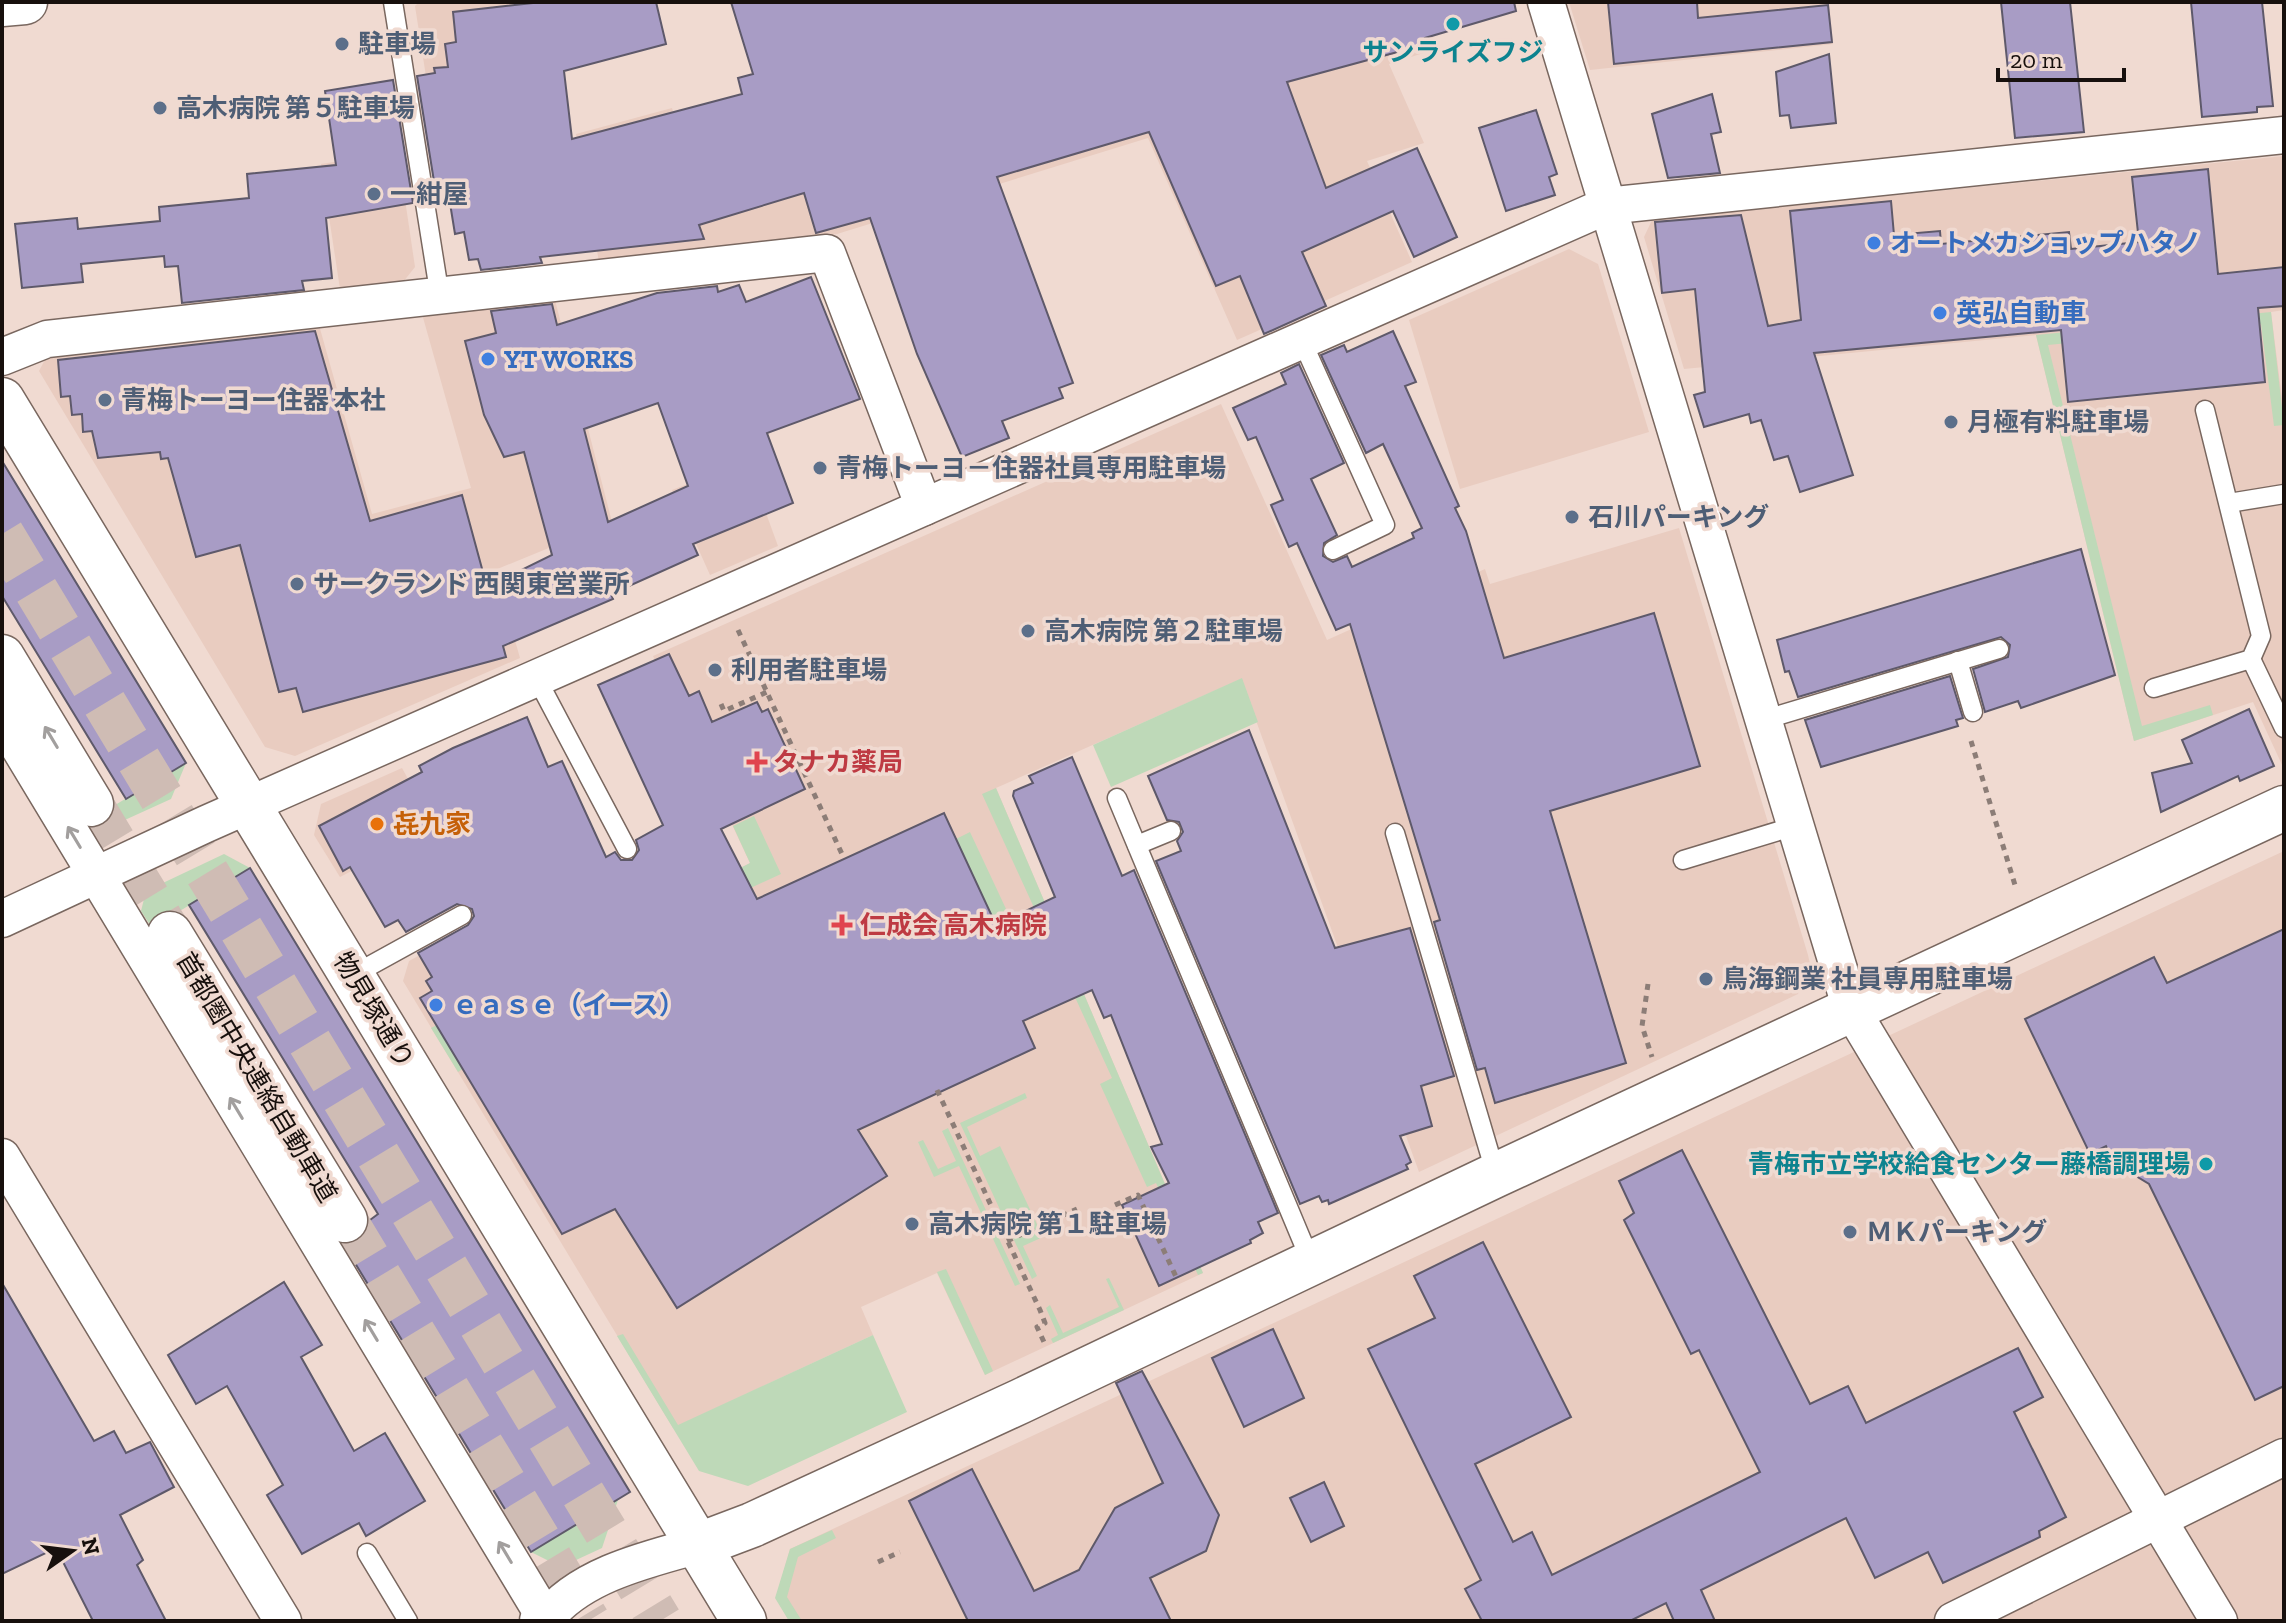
<svg xmlns="http://www.w3.org/2000/svg" width="2286" height="1623" font-family="'Zilla Slab','Noto Sans JP',serif">
	<style>
		.built { fill: #e9ccc0 }
		.green { fill: #bed9b8 }
		.building { fill: #a89cc5; stroke: #5e596a; stroke-width: 2; fill-rule: evenodd }
		.lines { fill: none; stroke-linecap: round; stroke-linejoin: round }
		.highway-tunnel { stroke: #cfbcb4; stroke-width: 44; stroke-dasharray: 44 22; stroke-linecap: butt }
		.lane-casing { stroke: #79675f; stroke-width: 21 }
		.street-casing { stroke: #79675f; stroke-width: 39 }
		.secondary-casing { stroke: #79675f; stroke-width: 47 }
		.highway-casing { stroke: #79675f; stroke-width: 47 }
		.path { stroke: #8c7d77; stroke-width: 5; stroke-dasharray: 6 6; stroke-linecap: butt }
		.lane { stroke: #fff; stroke-width: 18 }
		.street { stroke: #fff; stroke-width: 36 }
		.secondary { stroke: #fff; stroke-width: 44 }
		.highway { stroke: #fff; stroke-width: 44 }
		.oneway { stroke: #a29f9e }
		.culture-dot { fill: #0f9aa8; stroke: #f0dad1; stroke-width: 3 }
		.service-dot { fill: #5c6f8a; stroke: #f0dad1; stroke-width: 3 }
		.shop-dot { fill: #3f7fe0; stroke: #f0dad1; stroke-width: 3 }
		.health-dot { fill: #e0444e; stroke: #f0dad1; stroke-width: 3 }
		.food-dot { fill: #e8710a; stroke: #f0dad1; stroke-width: 3 }
		.labels { text-anchor: middle; dominant-baseline: central; stroke-width: 7; stroke-linejoin: round; paint-order: stroke }
		.service-label { font-size: 26px; font-weight: bold; fill: #4e5e75; stroke: #f0dad1; text-anchor: start }
		.culture-label { font-size: 26px; font-weight: bold; fill: #0d838f; stroke: #f0dad1 }
		.shop-label { font-size: 26px; font-weight: bold; fill: #366cbe; stroke: #f0dad1; text-anchor: start }
		.health-label { font-size: 26px; font-weight: bold; fill: #be3a42; stroke: #f0dad1; text-anchor: start }
		.food-label { font-size: 26px; font-weight: bold; fill: #c56008; stroke: #f0dad1; text-anchor: start }
		.street-label { font-size: 26px; fill: #17100d; stroke: #f0dad1 }
	</style>
	<rect width="100%" height="100%" fill="#f0dad1"/>
	<g class="built">
		<path d="M419,2H562L427,83L415,6Z"/>
		<path d="M1425,2L1436,49L1389,64L1424,143L1367,161L1412,262L1237,340L1148,138L837,234L599,262L576,134L672,108L683,148Z"/>
		<path d="M1569,2H1829L1833,44L1590,70Z"/>
		<path d="M398,152L415,267L403,282L340,289L321,164Z"/>
		<path d="M2284,156V310L2271,312L2284,414L2283,767L2253,702L2134,741L2036,335L1684,369L1644,237L1652,220Z"/>
		<path d="M1569,249L1598,264L1649,432L1460,489L1409,320Z"/>
		<path d="M555,300L612,522L495,570L520,658L295,756L265,747L39,371L48,354L319,325L372,514L471,488L422,314Z"/>
		<path d="M1221,404L1327,640L1485,569L1490,584L1679,528L1808,955L1810,964L1798,994L1419,1172L1241,679L996,788L1203,1273L985,1375L937,1273L861,1307L873,1335L673,1428L403,981L409,961L446,941L482,1002L750,863L653,656Z"/>
		<path d="M747,461L778,546L710,575L672,490Z"/>
		<path d="M402,768L435,828L340,877L314,835L321,804Z"/>
		<path d="M2284,851V1621H789L776,1598L790,1549Z"/>
	</g>
	<g class="green">
		<path d="M2271,312L2284,425L2274,426L2261,324L2048,345L2142,726L2210,705L2213,715L2134,741L2036,335Z"/>
		<path d="M1242,678L1258,722L1111,787L1093,745Z"/>
		<path d="M186,763L171,799L105,829L88,821Z"/>
		<path d="M996,788L1203,1273L1198,1275L1156,1183L1147,1187L1100,1084L1112,1078L982,794Z"/>
		<path d="M754,816L781,874L442,1031L464,1068L458,1072L431,1028L750,863L733,826Z"/>
		<path d="M970,832L1043,988L1028,995L956,839Z"/>
		<path d="M224,854L250,868L152,928L141,911L146,891Z"/>
		<path d="M1025,1093L1027,1098L967,1127L980,1156L1000,1146L1043,1237L1023,1246L1037,1276L1032,1279L960,1123Z"/>
		<path d="M948,1128L1020,1284L1015,1286L959,1166L934,1177L918,1142L923,1140L938,1169L956,1161L942,1131Z"/>
		<path d="M946,1269L993,1371L985,1375L937,1272Z"/>
		<path d="M1109,1278L1124,1310L1053,1343L1051,1339L1058,1335L1046,1308L1050,1305L1063,1333L1119,1307L1106,1279Z"/>
		<path d="M623,1334L678,1425L873,1335L907,1412L748,1486L699,1471L617,1336Z"/>
		<path d="M618,1500L602,1548L561,1567L531,1552Z"/>
		<path d="M832,1530L836,1538L798,1557L787,1597L802,1621H789L775,1598L790,1549Z"/>
	</g>
	<g class="building">
		<path d="M542,2H656L666,44L564,71L572,139L742,94L738,78L753,74L731,2H1514L1516,11L1425,38L1427,44L1287,82L1326,188L1417,148L1457,237L1414,257L1393,211L1302,252L1326,306L1264,334L1240,276L1216,286L1149,132L997,177L1073,383L1059,388L1063,398L1002,421L1009,438L962,457L917,354L870,218L816,233L804,193L699,225L704,239L540,257L542,263L481,270L478,259L469,260L464,232L455,234L449,197L437,200L417,76L435,73L434,68L448,67L445,44L456,42L453,12Z"/>
		<path d="M1608,2H1697L1698,18L1828,5L1832,42L1614,64Z"/>
		<path d="M2001,2H2070L2084,132L2015,138Z"/>
		<path d="M2191,2H2262L2273,106L2257,107V112L2202,117Z"/>
		<path d="M1829,54L1836,123L1791,128L1789,115L1780,116L1776,72Z"/>
		<path d="M393,80L413,203L326,218L332,278L302,281L304,290L182,303L178,266L165,267L164,256L81,264L83,282L22,288L15,224L77,218L78,229L160,221L159,207L249,198L247,174L336,165L325,91Z"/>
		<path d="M1712,94L1721,132L1711,134L1720,173L1668,178L1652,114Z"/>
		<path d="M1536,110L1557,174L1549,177L1555,195L1506,211L1479,128Z"/>
		<path d="M2208,169L2218,274L2284,267V306L2258,308L2265,382L2068,402L2061,330L1814,353L1853,475L1800,492L1788,456L1774,460L1761,420L1751,423L1749,414L1704,427L1694,395L1705,392L1695,289L1662,293L1655,222L1741,215L1768,326L1801,320L1790,211L1891,201L1894,235L1940,231L1941,244L2069,232L2071,249L2139,242L2132,177Z"/>
		<path d="M811,277L860,399L767,433L793,503L693,544L698,555L611,594L613,599L503,646L506,657L303,712L296,688L279,692L240,545L196,557L168,458L161,459L160,452L98,458L92,431L83,432L82,414L72,415L70,396L61,397L58,360L315,331L370,521L462,495L487,587L552,555L524,452L504,457L484,415L465,341L496,333L491,311L552,304L557,325L657,293L717,286L718,292L739,285L746,302ZM658,403L688,486L608,522L584,429Z"/>
		<path d="M1393,331L1416,382L1405,386L1459,506L1455,508L1466,531L1504,658L1654,613L1700,766L1550,811L1626,1063L1495,1103L1485,1068L1477,1070L1434,922L1440,920L1350,624L1336,630L1297,543L1289,547L1271,505L1283,500L1256,437L1248,440L1233,408L1286,384L1281,373L1299,364L1344,463L1311,479L1337,535L1324,543L1323,556L1333,562L1347,556L1352,567L1414,538L1412,533L1422,528L1383,444L1366,453L1321,355L1344,345L1347,352Z"/>
		<path d="M2,461L186,763L126,799L2,596Z"/>
		<path d="M2081,549L2115,675L2021,708L2018,701L1985,712L1973,669L2008,657L2010,645L2001,637L1798,697L1789,671L1785,672L1777,640Z"/>
		<path d="M669,654L689,696L699,691L712,722L757,702L762,712L768,709L805,789L721,829L757,899L944,813L996,925L1055,897L1013,796L1014,791L1033,783L1029,776L1072,757L1122,876L1134,870L1278,1213L1258,1222L1263,1233L1250,1240L1251,1243L1159,1286L1122,1205L1169,1183L1151,1147L1162,1144L1111,1015L1104,1018L1092,990L1023,1021L1035,1048L858,1130L887,1176L677,1308L615,1209L562,1234L420,998L432,991L426,981L432,977L418,953L468,925L474,916L472,909L457,904L406,932L398,920L385,927L350,867L343,871L319,826L422,772L419,766L453,748L527,717L548,767L562,761L606,857L615,852L621,860H632L639,850L636,840L663,825L598,685Z"/>
		<path d="M1950,676L1963,718L1956,720L1958,726L1821,767L1805,720Z"/>
		<path d="M2249,709L2274,766L2240,781L2238,776L2161,812L2152,773L2192,763L2182,740Z"/>
		<path d="M1249,730L1335,948L1410,928L1454,1076L1421,1086L1432,1126L1400,1136L1411,1162L1406,1165L1408,1169L1329,1204L1328,1200L1322,1202L1319,1196L1300,1204L1156,861L1181,851L1177,841L1183,832L1179,822L1167,820L1148,776Z"/>
		<path d="M250,868L630,1492L531,1552L344,1245L359,1241L367,1231L370,1220L378,1214L189,905Z"/>
		<path d="M2284,929V1386L2255,1400L2149,1184L2113,1162L2106,1146L2090,1154L2025,1019L2154,957L2167,983Z"/>
		<path d="M1682,1150L1810,1404L1848,1386L1866,1423L2018,1348L2043,1397L2014,1412L2066,1517L2039,1531L2040,1537L1943,1583L1928,1552L1875,1578L1846,1518L1701,1590L1715,1621H1674L1666,1603L1630,1621H1482L1465,1589L1481,1580L1368,1349L1435,1318L1414,1276L1483,1242L1571,1417L1475,1464L1513,1542L1532,1532L1552,1575L1760,1472L1699,1350L1691,1354L1624,1220L1634,1213L1619,1181Z"/>
		<path d="M284,1282L322,1345L301,1357L354,1451L385,1433L425,1501L366,1536L359,1523L302,1554L267,1495L283,1485L227,1386L196,1404L168,1355Z"/>
		<path d="M2,1283L94,1441L114,1431L126,1453L150,1442L174,1487L120,1515L143,1560L137,1565L166,1621H93L56,1548L2,1574Z"/>
		<path d="M1273,1329L1304,1398L1244,1427L1212,1358Z"/>
		<path d="M1142,1371L1219,1515L1206,1551L1150,1578L1171,1621H968L909,1501L972,1469L1034,1591L1079,1570L1115,1508L1163,1483L1116,1383Z"/>
		<path d="M1324,1482L1344,1526L1311,1542L1290,1498Z"/>
	</g>
	<g class="lines">
		<g class="highway-tunnel">
			<path d="M2,534L660,1621"/>
			<path d="M91,804L170,934"/>
			<path d="M345,1220L588,1621"/>
		</g>
		<defs>
			<g id="lane">
				<path d="M393,2L440,297"/>
				<path d="M1302,341L1385,525L1333,550"/>
				<path d="M2229,503L2284,494"/>
				<path d="M2251,659L2284,728"/>
				<path d="M1958,661L1973,712"/>
				<path d="M537,679L627,849"/>
				<path d="M2154,688L2251,659L2261,636L2205,410"/>
				<path d="M1763,720L1999,649"/>
				<path d="M1117,798L1311,1262"/>
				<path d="M1395,833L1496,1175"/>
				<path d="M1137,845L1171,831"/>
				<path d="M1683,860L1795,826"/>
				<path d="M353,975L462,915"/>
				<path d="M367,1553L408,1621"/>
			</g>
			<g id="street">
				<path d="M1546,2L1851,1009L2219,1621"/>
				<path d="M2,357L47,339L827,253L924,507"/>
				<path d="M2,719L547,1621"/>
				<path d="M2,919L206,824L1606,206L2284,135"/>
				<path d="M2,1157L283,1621"/>
				<path d="M546,1619C579,1575 648,1559 699,1545"/>
				<path d="M1953,1621L2284,1457"/>
			</g>
			<g id="secondary">
				<path d="M2,4L25,2"/>
				<path d="M2,400L744,1621"/>
				<path d="M699,1545L752,1525L1021,1401L1496,1175L2284,808"/>
				<path d="M542,1621L546,1619"/>
			</g>
			<g id="highway">
				<path d="M2,657L91,804"/>
				<path d="M170,934L345,1220"/>
			</g>
		</defs>
		<use href="#lane" class="lane-casing"/>
		<use href="#street" class="street-casing"/>
		<use href="#secondary" class="secondary-casing"/>
		<use href="#highway" class="highway-casing"/>
		<g class="path">
			<path d="M738,630L842,854"/>
			<path d="M721,704L724,711L767,692"/>
			<path d="M1971,741L2015,885"/>
			<path d="M1648,984L1642,1026L1652,1057"/>
			<path d="M937,1090L1040,1310L1045,1323L1037,1327L1044,1342"/>
			<path d="M1115,1205L1138,1195L1178,1281"/>
			<path d="M1007,1241L1077,1209"/>
			<path d="M878,1562L900,1552"/>
		</g>
		<use href="#lane" class="lane"/>
		<use href="#street" class="street"/>
		<use href="#secondary" class="secondary"/>
		<use href="#highway" class="highway"/>
	</g>
	<defs><path id="oneway-shaft" d="M-6 0H5M1.5-3L5.5 0L1.5 3" fill="none" stroke-width="1.6" stroke-linecap="round" stroke-linejoin="round" transform="scale(2)"/></defs>
	<g class="oneway">
		<use href="#oneway-shaft" transform="translate(51 737) rotate(-121)"/>
		<use href="#oneway-shaft" transform="translate(74 837) rotate(-121)"/>
		<use href="#oneway-shaft" transform="translate(236 1108) rotate(-121)"/>
		<use href="#oneway-shaft" transform="translate(371 1330) rotate(-121)"/>
		<use href="#oneway-shaft" transform="translate(505 1552) rotate(-121)"/>
	</g>
	<g class="culture-dot">
		<circle cx="1453" cy="24" r="8"/>
		<circle cx="2206" cy="1164" r="8"/>
	</g>
	<g class="service-dot">
		<circle cx="342" cy="44" r="8"/>
		<circle cx="160" cy="108" r="8"/>
		<circle cx="374" cy="194" r="8"/>
		<circle cx="105" cy="400" r="8"/>
		<circle cx="1951" cy="422" r="8"/>
		<circle cx="820" cy="468" r="8"/>
		<circle cx="1572" cy="517" r="8"/>
		<circle cx="297" cy="584" r="8"/>
		<circle cx="1028" cy="631" r="8"/>
		<circle cx="715" cy="670" r="8"/>
		<circle cx="1706" cy="979" r="8"/>
		<circle cx="912" cy="1224" r="8"/>
		<circle cx="1850" cy="1232" r="8"/>
	</g>
	<g class="shop-dot">
		<circle cx="1874" cy="243" r="8"/>
		<circle cx="1940" cy="313" r="8"/>
		<circle cx="488" cy="359" r="8"/>
		<circle cx="436" cy="1005" r="8"/>
	</g>
	<g class="health-dot">
		<path d="M753 750h8v8h8v8h-8v8h-8v-8h-8v-8h8z"/>
		<path d="M838 913h8v8h8v8h-8v8h-8v-8h-8v-8h8z"/>
	</g>
	<circle class="food-dot" cx="377" cy="824" r="8"/>
	<g class="labels">
		<g class="service-label">
			<text x="358" y="44">駐車場</text>
			<text x="176" y="108">高木病院 第５駐車場</text>
			<text x="390" y="194">一紺屋</text>
			<text x="121" y="400">青梅トーヨー住器 本社</text>
			<text x="1967" y="422">月極有料駐車場</text>
			<text x="836" y="468">青梅トーヨ－住器社員専用駐車場</text>
			<text x="1588" y="517">石川パーキング</text>
			<text x="313" y="584">サークランド 西関東営業所</text>
			<text x="1044" y="631">高木病院 第２駐車場</text>
			<text x="731" y="670">利用者駐車場</text>
			<text x="1722" y="979">鳥海鋼業 社員専用駐車場</text>
			<text x="928" y="1224">高木病院 第１駐車場</text>
			<text x="1866" y="1232">ＭＫパーキング</text>
		</g>
		<g class="culture-label">
			<text x="1453" y="52">サンライズフジ</text>
			<text x="2190" y="1164" text-anchor="end">青梅市立学校給食センター藤橋調理場</text>
		</g>
		<g class="shop-label">
			<text x="1890" y="243">オートメカショップハタノ</text>
			<text x="1956" y="313">英弘自動車</text>
			<text x="504" y="359">YT WORKS</text>
			<text x="452" y="1005">ｅａｓｅ（イース）</text>
		</g>
		<g class="health-label">
			<text x="773" y="762">タナカ薬局</text>
			<text x="860" y="925">仁成会 高木病院</text>
		</g>
		<g class="food-label">
			<text x="393" y="824">㐂九家</text>
		</g>
		<g class="street-label">
			<text transform="translate(374 1010) rotate(59)">物見塚通り</text>
			<text transform="translate(257 1077) rotate(59)">首都圏中央連絡自動車道</text>
		</g>
	</g>
	<rect width="2286" height="1623" fill="none" stroke="#17100d" stroke-width="8"/>
	<g transform="translate(72 1551) rotate(76)" stroke="#f0dad1" stroke-width="6" paint-order="stroke">
	<path d="M0-6L14 30L0 20L-14 30Z" fill="#17100d"/>
	<text y="-12" font-size="22" font-weight="bold" text-anchor="middle" fill="#17100d">N</text>
	</g>
	<path d="M1998 68v12h126v-12" fill="none" stroke="#17100d" stroke-width="4"/>
	<text x="2010" y="68" font-size="24" fill="#17100d" stroke="#f0dad1" stroke-width="6" paint-order="stroke">20 m</text>
</svg>
